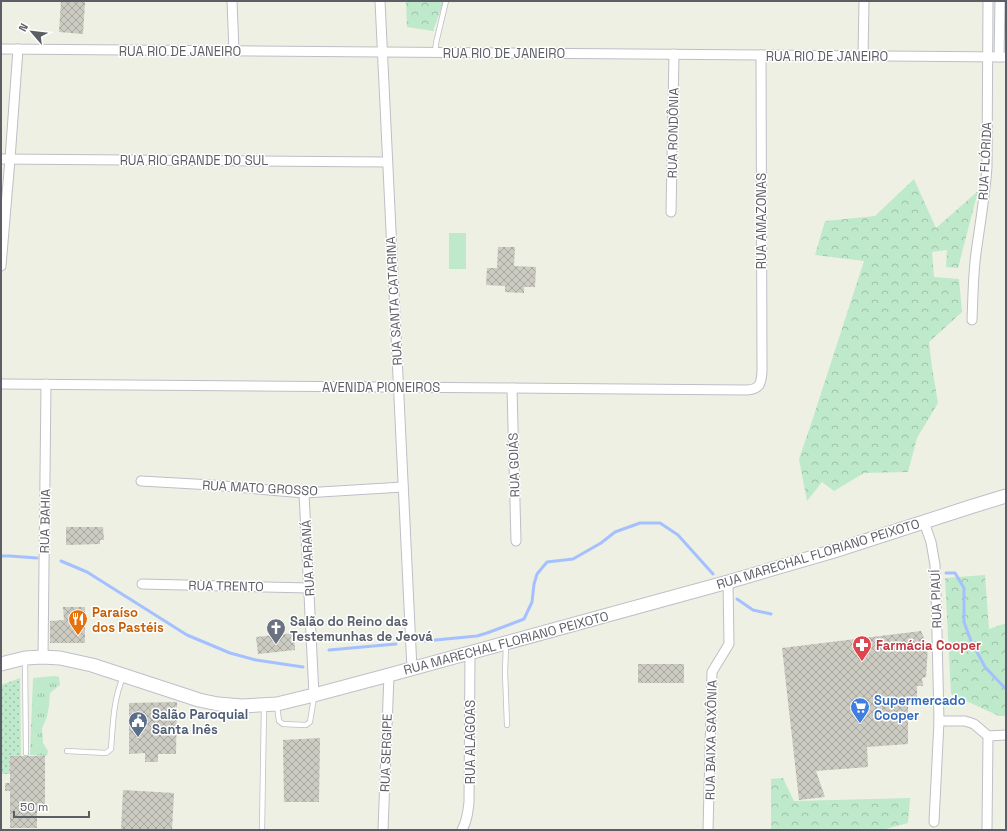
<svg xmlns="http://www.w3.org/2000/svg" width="1007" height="831" font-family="'Space Grotesk',sans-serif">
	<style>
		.grass { fill: url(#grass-tufts) }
		.forest { fill: url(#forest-crowns) }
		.park { fill: url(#park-dots) }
		.garden { fill: #bee9ca }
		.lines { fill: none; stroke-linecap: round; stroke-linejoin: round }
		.stream { stroke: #a5c0ff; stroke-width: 3 }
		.building { fill: url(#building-cross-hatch) }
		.service-casing { stroke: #bebfc6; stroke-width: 6 }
		.minor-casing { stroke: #bebfc6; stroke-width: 11 }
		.secondary-casing { stroke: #bec0c8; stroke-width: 15 }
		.service { stroke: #fff; stroke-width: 4.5 }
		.minor { stroke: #fff; stroke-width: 9 }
		.secondary { stroke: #fff; stroke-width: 13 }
		.labels { text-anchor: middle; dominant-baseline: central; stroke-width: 3; stroke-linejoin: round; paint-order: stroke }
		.street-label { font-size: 13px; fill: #5c5e66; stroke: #fff }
		.food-label { font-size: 13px; font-weight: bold; fill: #c56008; stroke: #fff; text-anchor: start }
		.worship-label { font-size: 13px; font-weight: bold; fill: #5b616d; stroke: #fff; text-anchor: start }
		.health-label { font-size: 13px; font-weight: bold; fill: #be3a42; stroke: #fff; text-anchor: start }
		.shop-label { font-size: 13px; font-weight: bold; fill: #366cbe; stroke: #fff; text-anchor: start }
		.service-label { font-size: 13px; font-weight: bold; fill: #4e5e75; stroke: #fff; text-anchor: start }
	</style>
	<defs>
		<pattern id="grass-tufts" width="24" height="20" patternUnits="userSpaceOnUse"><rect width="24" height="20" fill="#bee9ca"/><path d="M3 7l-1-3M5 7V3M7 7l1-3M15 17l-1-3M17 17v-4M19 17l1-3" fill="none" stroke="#9ec0a8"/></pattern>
		<pattern id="forest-crowns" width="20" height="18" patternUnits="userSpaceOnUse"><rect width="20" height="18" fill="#bee9ca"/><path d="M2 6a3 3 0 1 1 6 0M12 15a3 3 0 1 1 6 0" fill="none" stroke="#9ec0a8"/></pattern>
		<pattern id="park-dots" width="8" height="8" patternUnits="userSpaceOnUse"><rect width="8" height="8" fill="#bee9ca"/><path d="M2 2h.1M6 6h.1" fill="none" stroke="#9ec0a8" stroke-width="1.8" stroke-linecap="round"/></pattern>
		<pattern id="building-cross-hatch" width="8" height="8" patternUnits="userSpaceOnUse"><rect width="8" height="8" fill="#cbcbc1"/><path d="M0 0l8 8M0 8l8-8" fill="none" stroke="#a8a8a1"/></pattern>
	</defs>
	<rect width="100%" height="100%" fill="#eff0e4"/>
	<path class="grass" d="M55,676L59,677L60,685L50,693L49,706L47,717L42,728L43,743L48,751L47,756L30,755L33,678Z"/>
	<g class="forest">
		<path d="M406,1H444L433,31L407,27Z"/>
		<path d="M914,179L936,228L978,191L958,268L946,267L947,250L932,252L934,277L959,279L962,312L929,342L932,367L938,403L917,438L908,472L864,473L834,491L822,482L807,501L799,459L812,421L864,261L815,255L825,221L875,216Z"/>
		<path d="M985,575L989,629L1006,623V716H999L951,694L945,578Z"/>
		<path d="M783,778L794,801L910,798L908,823L882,830H771V779Z"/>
	</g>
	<path class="park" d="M20,678L21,756H10V774H1V685Z"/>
	<rect class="garden" x="449" y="233" width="17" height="36"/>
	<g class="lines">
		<g class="stream">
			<path d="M1,556H10L37,558"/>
			<path d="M61,561L87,572L187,635L230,653L256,660L303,667"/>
			<path d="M946,573H955L964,588V622L971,641L985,667L1006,689"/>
			<path d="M737,599L753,610L771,614"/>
			<path d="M425,641L477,636L487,633L524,619L532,602L534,584L537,574L547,562L573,559L601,543L615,532L640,523H660L678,535L713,574"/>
			<path d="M329,650L396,644"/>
		</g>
	</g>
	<g class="building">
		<path d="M61,1L85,2L83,34L59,32Z"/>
		<path d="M498,247H515L514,266L536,267L535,287H524V293L505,292V286L486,285L487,268H497Z"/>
		<path d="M66,527H103L104,540H100V544L66,545Z"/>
		<path d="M63,607H85V643H50V621L64,620Z"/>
		<path d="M921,631L928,647L926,677L922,678L923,686H917V704H908V744L867,747L868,767L816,771L825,797L799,800L782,648Z"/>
		<path d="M294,633L295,650L258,654L256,637Z"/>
		<rect x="638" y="664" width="46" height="19"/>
		<path d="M177,702L176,754H158V762H145V753L129,754V703Z"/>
		<path d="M320,738L319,802H284L283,740Z"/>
		<path d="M10,756H45V811H37V828H10V791H5V783H10Z"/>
		<path d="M123,790L174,793L172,830H121Z"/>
	</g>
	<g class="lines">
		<defs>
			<g id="service">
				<path d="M435,53L436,43L446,1"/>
				<path d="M506,645L505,672L507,725"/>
				<path d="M25,660L26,753"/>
				<path d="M277,706L279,721L283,724L306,725L310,722L314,697"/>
				<path d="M67,751L106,753L111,749C113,724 113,701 123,677"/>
				<path d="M262,830L264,707"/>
			</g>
			<g id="minor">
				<path d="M232,1L234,51"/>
				<path d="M380,1L412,669"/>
				<path d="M1,49L1006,57"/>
				<path d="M863,56L864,1"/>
				<path d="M999,57L1000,1"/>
				<path d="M1,159L387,162"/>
				<path d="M671,212L674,54"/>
				<path d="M1,266L10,159L18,49"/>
				<path d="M972,320C973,298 973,275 976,253C980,224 985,196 987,167L988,1"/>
				<path d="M1,384L747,390C760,389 761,384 762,372L761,55"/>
				<path d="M512,388L516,541"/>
				<path d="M141,481L212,485L304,493L403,487"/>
				<path d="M304,493L314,695"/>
				<path d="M924,522L931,542L935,565L936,591L939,721L934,822"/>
				<path d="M142,584L309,588"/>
				<path d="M43,657L46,384"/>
				<path d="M939,721H965L974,724L988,736L1006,735"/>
				<path d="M383,830L389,675"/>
				<path d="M462,830C467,821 468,812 469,802L470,653"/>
				<path d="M708,830L712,672L729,644L728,582"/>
				<path d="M987,830L988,736"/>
			</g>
			<path id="secondary" d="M1,664L25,658L43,657L60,658L92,665L199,700L218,704L242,706L277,704L314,695L389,675L728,582L834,551L970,507L1006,496"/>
		</defs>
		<use href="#service" class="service-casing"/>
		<use href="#minor" class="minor-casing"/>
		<use href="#secondary" class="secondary-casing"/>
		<use href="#service" class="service"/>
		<use href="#minor" class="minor"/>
		<use href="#secondary" class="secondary"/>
	</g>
	<defs>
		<symbol id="restaurant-pin" viewBox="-11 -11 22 30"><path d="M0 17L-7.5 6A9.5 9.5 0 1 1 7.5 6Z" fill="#e8710a" stroke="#fff"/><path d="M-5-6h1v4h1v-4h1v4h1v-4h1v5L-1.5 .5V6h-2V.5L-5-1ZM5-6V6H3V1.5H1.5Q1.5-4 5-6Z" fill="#fff"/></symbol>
		<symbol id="church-pin" viewBox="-11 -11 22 30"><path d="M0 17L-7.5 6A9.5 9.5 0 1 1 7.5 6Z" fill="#6b7280" stroke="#fff"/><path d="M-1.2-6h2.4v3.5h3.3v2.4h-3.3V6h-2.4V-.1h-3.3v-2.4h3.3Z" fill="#fff"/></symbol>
		<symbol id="pharmacy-pin" viewBox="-11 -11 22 30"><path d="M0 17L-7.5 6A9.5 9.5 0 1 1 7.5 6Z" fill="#e0444e" stroke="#fff"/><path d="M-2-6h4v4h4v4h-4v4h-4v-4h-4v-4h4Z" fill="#fff"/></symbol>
		<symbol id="supermarket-pin" viewBox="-11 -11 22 30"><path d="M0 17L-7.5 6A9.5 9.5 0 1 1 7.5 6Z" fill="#3f7fe0" stroke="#fff"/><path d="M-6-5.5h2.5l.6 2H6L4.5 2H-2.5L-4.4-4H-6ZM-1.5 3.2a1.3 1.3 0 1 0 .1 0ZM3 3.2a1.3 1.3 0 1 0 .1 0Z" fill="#fff"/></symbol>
		<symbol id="civic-pin" viewBox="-11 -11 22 30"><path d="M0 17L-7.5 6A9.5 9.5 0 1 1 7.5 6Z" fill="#5c6f8a" stroke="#fff"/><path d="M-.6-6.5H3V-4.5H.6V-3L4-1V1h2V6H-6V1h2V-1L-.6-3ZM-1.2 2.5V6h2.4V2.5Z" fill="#fff"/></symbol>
	</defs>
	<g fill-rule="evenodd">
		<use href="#restaurant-pin" x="67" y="608" width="22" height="30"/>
		<use href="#church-pin" x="265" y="617" width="22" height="30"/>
		<use href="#pharmacy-pin" x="851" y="634" width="22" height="30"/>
		<use href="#supermarket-pin" x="849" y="696" width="22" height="30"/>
		<use href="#civic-pin" x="127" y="710" width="22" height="30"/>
	</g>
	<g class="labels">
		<g class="street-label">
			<text x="180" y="51">RUA RIO DE JANEIRO</text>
			<text x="504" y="53">RUA RIO DE JANEIRO</text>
			<text x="827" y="56">RUA RIO DE JANEIRO</text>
			<text transform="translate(673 133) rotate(-89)">RUA RONDÔNIA</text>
			<text x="194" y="160">RUA RIO GRANDE DO SUL</text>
			<text transform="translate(985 161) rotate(-87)">RUA FLÓRIDA</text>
			<text transform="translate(761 221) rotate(-90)">RUA AMAZONAS</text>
			<text transform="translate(394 301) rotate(-93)">RUA SANTA CATARINA</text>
			<text x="381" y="387">AVENIDA PIONEIROS</text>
			<text transform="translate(514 465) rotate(-92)">RUA GOIÁS</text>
			<text transform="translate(260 488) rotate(3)">RUA MATO GROSSO</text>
			<text transform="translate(45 521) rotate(-89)">RUA BAHIA</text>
			<text transform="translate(818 554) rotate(-17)">RUA MARECHAL FLORIANO PEIXOTO</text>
			<text transform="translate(308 558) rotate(-93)">RUA PARANÁ</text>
			<text transform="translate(226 586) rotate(1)">RUA TRENTO</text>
			<text transform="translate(936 599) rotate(-92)">RUA PIAUÍ</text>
			<text transform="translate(506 643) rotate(-15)">RUA MARECHAL FLORIANO PEIXOTO</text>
			<text transform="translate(711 740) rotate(-89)">RUA BAIXA SAXÔNIA</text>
			<text transform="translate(470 742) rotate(-90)">RUA ALAGOAS</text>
			<text transform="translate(386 753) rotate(-88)">RUA SERGIPE</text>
		</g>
		<g class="food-label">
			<text x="92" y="612">Paraíso<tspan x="92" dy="15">dos Pastéis</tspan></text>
		</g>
		<g class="worship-label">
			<text x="290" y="621">Salão do Reino das<tspan x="290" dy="15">Testemunhas de Jeová</tspan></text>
		</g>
		<g class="health-label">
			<text x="876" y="645">Farmácia Cooper</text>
		</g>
		<g class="shop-label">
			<text x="874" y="700">Supermercado<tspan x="874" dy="15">Cooper</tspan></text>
		</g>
		<g class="service-label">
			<text x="152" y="714">Salão Paroquial<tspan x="152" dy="15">Santa Inês</tspan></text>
		</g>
	</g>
	<rect width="1007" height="831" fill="none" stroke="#5c5e66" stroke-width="4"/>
	<g transform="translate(32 32) rotate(298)" stroke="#ffffff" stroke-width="3" paint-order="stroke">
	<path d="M0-3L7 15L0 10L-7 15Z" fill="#5c5e66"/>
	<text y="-6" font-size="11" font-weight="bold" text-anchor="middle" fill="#5c5e66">N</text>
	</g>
	<path d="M14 811v6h75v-6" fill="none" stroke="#5c5e66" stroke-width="2"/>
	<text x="20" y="811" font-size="12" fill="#5c5e66" stroke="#ffffff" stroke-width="3" paint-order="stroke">50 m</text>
</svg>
